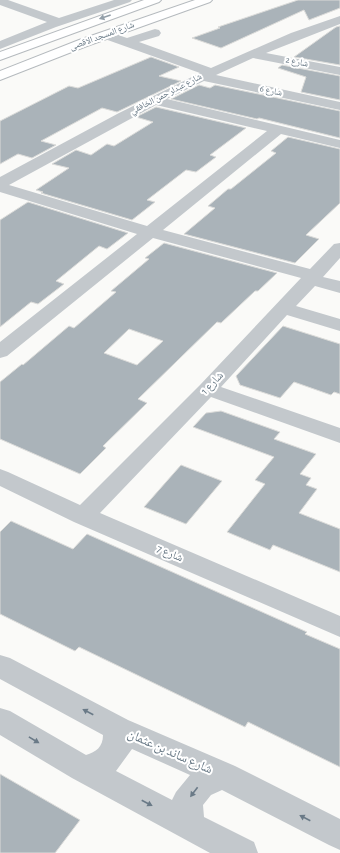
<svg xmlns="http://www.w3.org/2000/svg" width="340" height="853" font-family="'Alegreya Sans','Noto Naskh Arabic',sans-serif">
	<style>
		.building { fill: #aab3b9; stroke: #dcdcda; fill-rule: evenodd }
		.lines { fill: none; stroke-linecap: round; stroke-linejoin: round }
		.major-casing { stroke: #b5babe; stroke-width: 2 }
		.minor { fill: #c3c8cc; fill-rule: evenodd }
		.major { fill: #fff; fill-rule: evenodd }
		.oneway { fill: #939fa8 }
		.oneway2 { fill: #6a7a87 }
		.labels { text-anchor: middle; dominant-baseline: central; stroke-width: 4; stroke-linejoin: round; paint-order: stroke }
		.far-street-label { font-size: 9px; fill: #657683; stroke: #fff }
		.street-label { font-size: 11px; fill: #657683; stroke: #fff }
		.near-street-label { font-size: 13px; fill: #657683; stroke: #fff }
	</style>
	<rect width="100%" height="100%" fill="#fafaf8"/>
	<g class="building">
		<path d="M298,0H340V8L309,20L304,10L221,48L192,38L220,28L218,27Z"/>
		<path d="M340,26V65L294,57L336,27Z"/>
		<path d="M151,57L179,67L159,76L181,81L117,112L102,108L41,141L56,145L32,158L18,154L0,164V121L69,86L78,88Z"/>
		<path d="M282,65L340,76V100L301,92L306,77L278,68Z"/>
		<path d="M199,85L210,88L215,85L340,111V138L259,118L257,119L171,99Z"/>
		<path d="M156,107L246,128L210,155L216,157L196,172L186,170L147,200L155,202L132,220L41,193L43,192L36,190L69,168L52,164L76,150L91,155L107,144L114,146L153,122L136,117Z"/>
		<path d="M288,137L340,149V203L306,235L319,239L295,263L184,234L215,208L208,206L228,189H231L276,153L271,151Z"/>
		<path d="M28,202L128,233L107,249L99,246L56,281L64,284L38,304L31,302L0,327V220Z"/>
		<path d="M164,243L277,273L258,291H255L221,323L217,322L138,399L147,403L103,446L106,448L80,474L0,439V382L22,364L23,365L69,326L74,328L116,292L111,291L149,259L145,258ZM129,329L163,341L137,365L104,353Z"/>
		<path d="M283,326L340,344V394L334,392L331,395L294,382L280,398L240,385L236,376Z"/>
		<path d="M221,411L280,432L274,439L316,454L300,474L311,478L306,485L317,489L299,513L340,529V572L273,545L270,550L227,532L265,484L255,480L274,457L193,427L206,413Z"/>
		<path d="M181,465L222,481L186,524L144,507Z"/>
		<path d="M11,521L73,549L87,534L307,632L305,634L340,649V767L248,722L245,727L79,647L75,651L0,614V532Z"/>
		<path d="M0,774L80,820L55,853H0Z"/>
	</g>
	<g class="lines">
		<defs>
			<g id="major">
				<path d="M144,0H161L159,2L0,60V52Z"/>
				<path d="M195,0H212L210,2L87,46L0,80V71L79,40Z"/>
			</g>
		</defs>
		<use href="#major" class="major-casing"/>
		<g class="minor">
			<path d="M0,0H8L59,18L114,0H132L130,2L56,27L0,49V41L47,22L0,5Z"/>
			<path d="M340,16V24L266,53L340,67V75L253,58L216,75L340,102V110L204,81L167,99L340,140V148L281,134L163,230L310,269L334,244L340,243V258L323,277L340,281V293L315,286L296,306L340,319V331L287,315L221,387L340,428V443L211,397L100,513L340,616V637L74,522L0,486V469L8,472L80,505L200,385L301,278L153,238L7,356L0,358V342L137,234L0,192V177L119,113L200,73L102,38L100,35L102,32L106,31L127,38L155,29L159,30L161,33L159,36L139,42L211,68L291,33ZM156,105L267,131L147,226L9,185Z"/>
			<path d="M0,655L10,658L128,720L235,766L340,819V850L329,845L222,790L211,795L203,805L204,817L254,842L258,853H210L72,778L0,735V708L10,711L86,755C96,752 103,747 103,735L0,679ZM132,749L190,775L176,792L172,800L116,771Z"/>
		</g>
		<use href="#major" class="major"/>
	</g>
	<defs><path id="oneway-solid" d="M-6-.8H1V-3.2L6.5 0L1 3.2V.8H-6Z"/></defs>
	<use class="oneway" href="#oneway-solid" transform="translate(105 17) rotate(161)"/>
	<g class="oneway2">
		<use href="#oneway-solid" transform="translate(88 712) rotate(-152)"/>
		<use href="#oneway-solid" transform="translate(34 740) rotate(31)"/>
		<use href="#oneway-solid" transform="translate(194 792) rotate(127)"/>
		<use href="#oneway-solid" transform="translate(147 803) rotate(28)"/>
		<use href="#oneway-solid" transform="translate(305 818) rotate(-153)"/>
	</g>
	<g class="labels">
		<g class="far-street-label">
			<text transform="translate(102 36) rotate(-20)">شارع المسجد الاقصى</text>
			<text transform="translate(297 62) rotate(11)">شارع 2</text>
			<text transform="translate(271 91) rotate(12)">شارع 6</text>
			<text transform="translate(166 94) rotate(-27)">شارع عبدلر حمن الخافقي</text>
		</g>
		<g class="street-label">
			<text transform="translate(212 383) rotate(-46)">شارع 1</text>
			<text transform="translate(170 553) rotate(23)">شارع 7</text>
		</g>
		<g class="near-street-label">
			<text transform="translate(170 752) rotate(24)">شارع ساند بن عثمان</text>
		</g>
	</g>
</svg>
